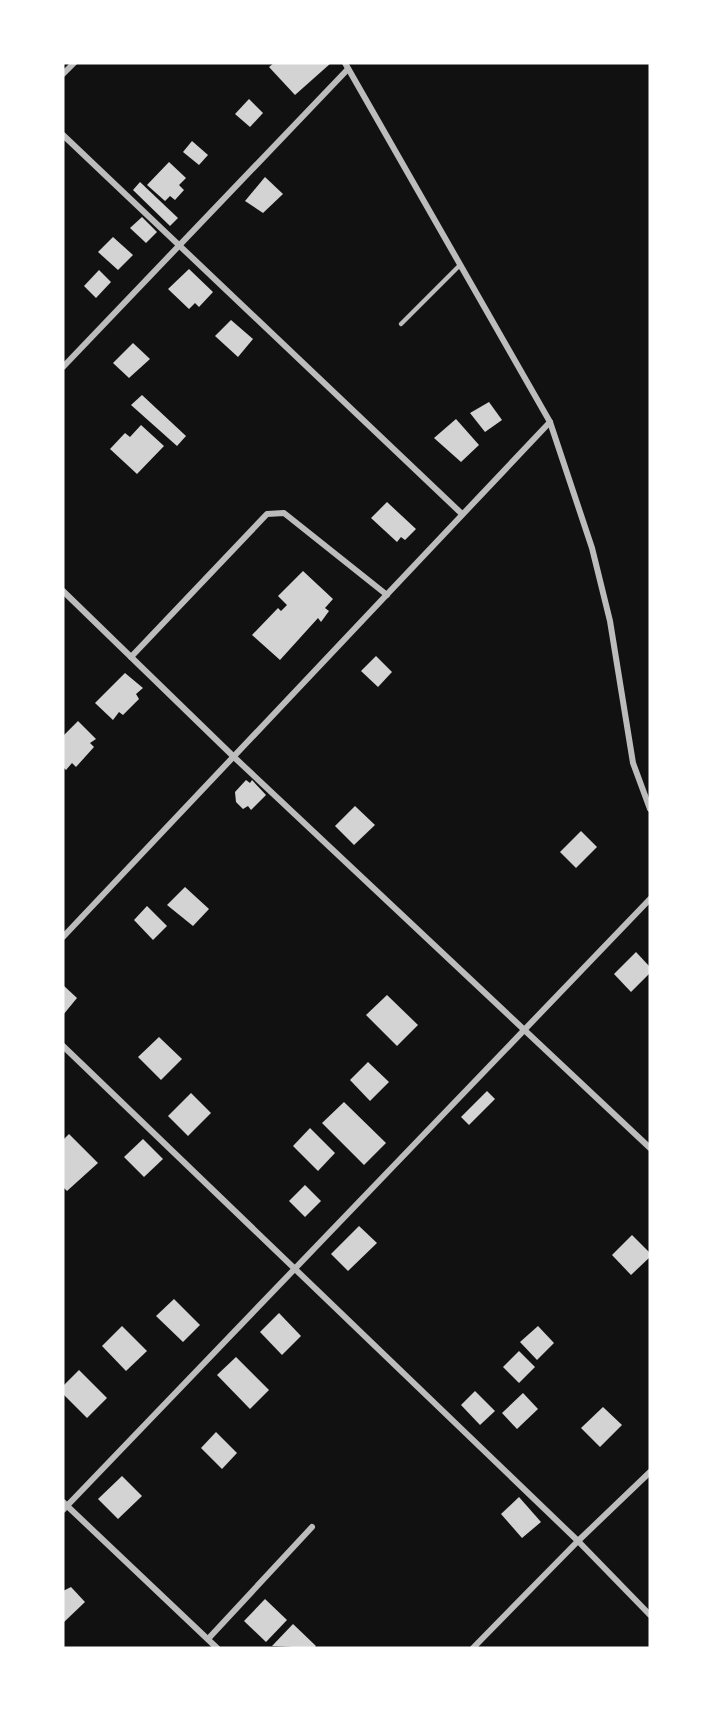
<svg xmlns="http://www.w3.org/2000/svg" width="713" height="1711" font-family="'Exo 2',sans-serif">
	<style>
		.building { fill: #d3d3d3 }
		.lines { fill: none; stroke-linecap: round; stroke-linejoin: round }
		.service { stroke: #bcbcbc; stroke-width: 4.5 }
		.minor { stroke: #bcbcbc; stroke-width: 6 }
	</style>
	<rect width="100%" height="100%" fill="#111"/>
	<g class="building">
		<path d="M274,63H331L295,95L269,67Z"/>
		<path d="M249,99L263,113L250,127L235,114Z"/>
		<path d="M192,141L208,155L199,165L183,152Z"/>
		<path d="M169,162L186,178L179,185L184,190L175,200L170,196L165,201L147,185Z"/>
		<path d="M265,177L283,194L263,213L245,201Z"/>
		<path d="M140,182L178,218L170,226L133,190Z"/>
		<path d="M142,217L157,232L146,243L130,228Z"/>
		<path d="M113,237L133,255L118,270L98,252Z"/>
		<path d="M189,269L213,292L199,307L195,303L189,309L168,289Z"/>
		<path d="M99,270L111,282L96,298L84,286Z"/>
		<path d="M231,320L253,339L238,357L215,336Z"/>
		<path d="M133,343L150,359L129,378L113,363Z"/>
		<path d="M142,395L186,436L177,446L131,405Z"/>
		<path d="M489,402L502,420L485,432L470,413Z"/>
		<path d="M456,419L479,445L461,462L434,438Z"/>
		<path d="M141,425L164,446L137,474L110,449L125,433L130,437Z"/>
		<path d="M387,502L416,529L405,540L401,537L397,542L371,518Z"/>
		<path d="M303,571L333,599L325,608L329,611L321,622L318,618L280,660L252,635L278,608L281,611L287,605L278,596Z"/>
		<path d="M376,656L392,672L378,687L361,671Z"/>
		<path d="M125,673L143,688L136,694L139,699L123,715L119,712L113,720L95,703Z"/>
		<path d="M78,721L96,739L90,743L94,747L76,767L72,763L66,770L63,767V736Z"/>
		<path d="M246,780L250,783L252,780L266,795L251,810L248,806L243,809L236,802L235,792Z"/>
		<path d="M355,806L375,825L354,845L335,826Z"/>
		<path d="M581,831L597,847L576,868L560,852Z"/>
		<path d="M185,887L209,909L193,926L167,905Z"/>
		<path d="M147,906L167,926L153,940L134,920Z"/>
		<path d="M636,952L650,967V973L631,992L614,974Z"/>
		<path d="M63,985L77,998L63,1015Z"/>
		<path d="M387,995L418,1025L397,1046L366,1015Z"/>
		<path d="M159,1037L182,1059L161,1080L138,1057Z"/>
		<path d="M368,1062L389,1082L370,1101L350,1080Z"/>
		<path d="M487,1091L495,1099L469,1125L461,1117Z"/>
		<path d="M191,1093L211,1113L188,1136L168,1116Z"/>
		<path d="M344,1102L386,1143L364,1165L322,1123Z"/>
		<path d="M310,1128L335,1153L318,1171L293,1146Z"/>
		<path d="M69,1134L98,1163L67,1191L63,1187V1140Z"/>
		<path d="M143,1139L163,1159L144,1177L124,1157Z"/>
		<path d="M305,1185L321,1201L305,1217L289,1201Z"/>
		<path d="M359,1226L377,1243L348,1271L331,1254Z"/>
		<path d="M632,1235L650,1253V1257L631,1275L612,1255Z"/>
		<path d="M174,1299L200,1325L183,1342L156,1316Z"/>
		<path d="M279,1313L301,1336L282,1355L260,1332Z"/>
		<path d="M122,1326L147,1351L126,1371L102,1346Z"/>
		<path d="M538,1326L554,1343L537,1360L520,1342Z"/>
		<path d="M519,1351L535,1367L519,1383L503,1367Z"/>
		<path d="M236,1357L269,1390L250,1409L217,1375Z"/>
		<path d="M79,1370L107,1398L87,1418L63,1394V1386Z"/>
		<path d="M475,1391L495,1411L480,1425L461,1405Z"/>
		<path d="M523,1393L538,1409L517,1429L502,1413Z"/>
		<path d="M603,1407L622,1425L600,1447L581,1428Z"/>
		<path d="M216,1432L237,1453L222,1469L201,1448Z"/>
		<path d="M122,1476L142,1496L118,1519L98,1499Z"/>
		<path d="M519,1497L541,1522L522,1538L501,1514Z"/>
		<path d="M71,1587L85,1602L63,1623V1591Z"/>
		<path d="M265,1599L287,1620L266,1642L244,1621Z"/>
		<path d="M293,1624L316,1646L314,1648L272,1646Z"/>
	</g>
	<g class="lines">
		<path class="service" d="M401,324L460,265"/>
		<g class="minor">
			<path d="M345,63L550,422L592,548L610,621L633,763L650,809"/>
			<path d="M63,74L74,63"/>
			<path d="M63,135L462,514"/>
			<path d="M63,367L348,69"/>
			<path d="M63,591L235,758L650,1148"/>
			<path d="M131,657L267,514L284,513L387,595"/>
			<path d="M63,937L550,422"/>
			<path d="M63,1046L578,1541L650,1615"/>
			<path d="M63,1502L217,1648"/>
			<path d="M63,1510L650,899"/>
			<path d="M208,1639L312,1527"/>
			<path d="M473,1648L578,1541L650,1472"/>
		</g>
	</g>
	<rect width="713" height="1711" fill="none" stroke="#ffffff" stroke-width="129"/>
</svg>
